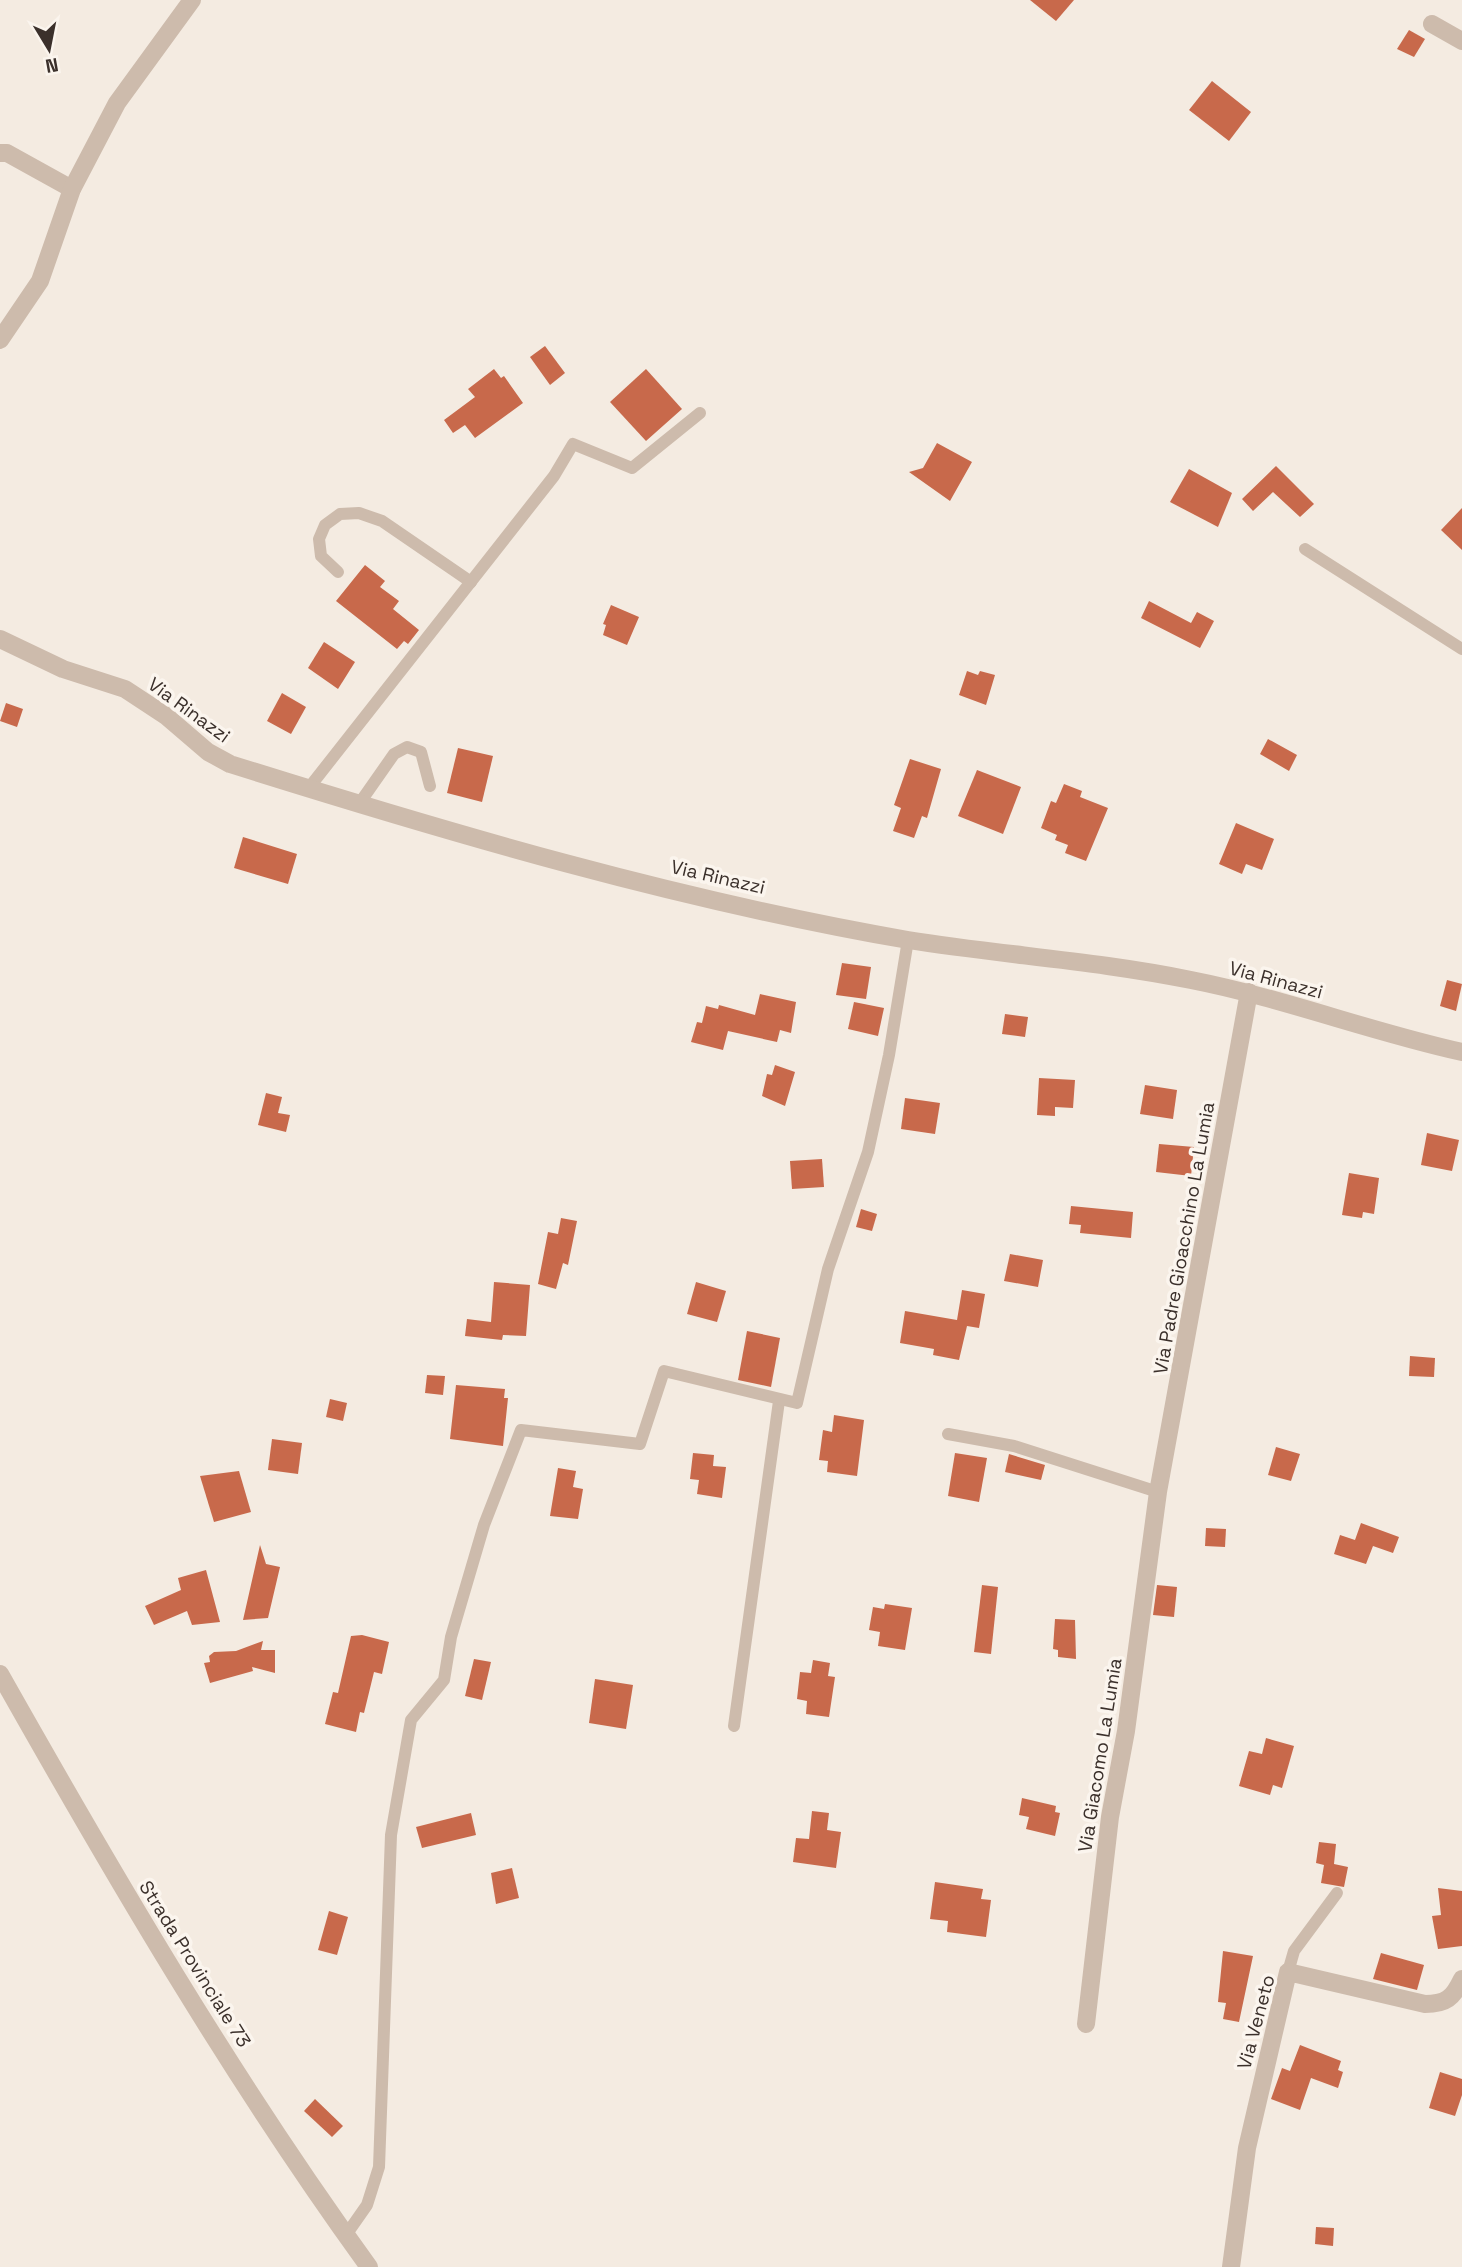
<svg xmlns="http://www.w3.org/2000/svg" width="1462" height="2267" font-family="'Space Grotesk',sans-serif">
	<style>
		.building { fill: #c8694b }
		.lines { fill: none; stroke-linecap: round; stroke-linejoin: round }
		.service { stroke: #cdbbac; stroke-width: 12 }
		.minor { stroke: #cdbbac; stroke-width: 18 }
		.tertiary { stroke: #cdbbac; stroke-width: 18 }
		.labels { text-anchor: middle; dominant-baseline: central; stroke-width: 7; stroke-linejoin: round; paint-order: stroke }
		.street-label { font-size: 19px; fill: #3b302b; stroke: #fbf5ee }
	</style>
	<rect width="100%" height="100%" fill="#f4ebe1"/>
	<g class="building">
		<path d="M1030,0H1074L1056,21Z"/>
		<path d="M1409,30L1425,39L1414,57L1397,49Z"/>
		<path d="M1212,81L1251,112L1229,141L1189,110Z"/>
		<path d="M545,346L565,373L550,385L530,357Z"/>
		<path d="M494,369L501,378L504,376L523,403L475,438L465,425L453,433L444,420L475,397L468,389Z"/>
		<path d="M646,369L682,409L646,441L610,402Z"/>
		<path d="M937,443L972,462L950,501L909,472L923,468Z"/>
		<path d="M1276,466L1314,504L1300,517L1273,492L1253,511L1242,499Z"/>
		<path d="M1189,469L1232,493L1218,527L1170,502Z"/>
		<path d="M1462,508V550L1441,530Z"/>
		<path d="M365,565L385,581L380,587L399,601L393,609L419,630L408,644L404,641L397,649L336,601Z"/>
		<path d="M1149,601L1191,623L1197,612L1214,621L1200,648L1141,618Z"/>
		<path d="M611,605L639,617L627,645L603,635L606,625L603,624Z"/>
		<path d="M324,642L355,662L338,689L308,668Z"/>
		<path d="M967,671L978,675L980,671L995,675L986,705L959,695Z"/>
		<path d="M282,693L306,707L291,734L267,721Z"/>
		<path d="M6,703L23,709L17,727L0,721Z"/>
		<path d="M1268,739L1297,755L1289,771L1260,754Z"/>
		<path d="M458,748L493,756L482,802L447,793Z"/>
		<path d="M910,759L941,769L927,818L922,816L914,838L893,831L901,808L894,805Z"/>
		<path d="M977,770L1021,787L1003,834L958,816Z"/>
		<path d="M1064,784L1082,791L1080,797L1108,808L1086,861L1065,853L1068,845L1055,840L1057,835L1041,828L1051,801L1056,803Z"/>
		<path d="M1236,823L1274,839L1262,870L1246,864L1242,874L1219,864Z"/>
		<path d="M243,837L297,854L288,884L234,868Z"/>
		<path d="M842,963L871,967L866,999L836,995Z"/>
		<path d="M1447,980L1462,984L1456,1011L1440,1006Z"/>
		<path d="M760,994L796,1002L791,1033L780,1030L777,1042L728,1031L723,1050L691,1042L697,1022L702,1023L706,1006L718,1009L719,1005L755,1015Z"/>
		<path d="M854,1002L884,1008L878,1036L848,1029Z"/>
		<path d="M1005,1014L1028,1017L1025,1037L1002,1034Z"/>
		<path d="M775,1065L795,1072L785,1106L762,1096L767,1074L772,1075Z"/>
		<path d="M1039,1078L1075,1080L1073,1108L1055,1107V1116L1037,1115Z"/>
		<path d="M1145,1085L1177,1090L1173,1119L1140,1114Z"/>
		<path d="M266,1093L282,1097L278,1113L290,1115L286,1132L258,1125Z"/>
		<path d="M905,1098L940,1103L935,1134L901,1129Z"/>
		<path d="M1427,1133L1459,1140L1452,1171L1421,1165Z"/>
		<path d="M1159,1144L1194,1147L1191,1176L1156,1172Z"/>
		<path d="M822,1159L824,1187L792,1189L790,1161Z"/>
		<path d="M1349,1173L1379,1178L1374,1214L1363,1212L1362,1218L1342,1215Z"/>
		<path d="M1071,1206L1133,1212L1131,1238L1080,1233L1081,1225L1069,1224Z"/>
		<path d="M861,1209L877,1214L872,1231L856,1227Z"/>
		<path d="M561,1218L577,1221L568,1265L563,1263L556,1289L538,1284L548,1232L558,1234Z"/>
		<path d="M1010,1254L1043,1260L1038,1287L1004,1281Z"/>
		<path d="M494,1282L530,1285L526,1336L503,1335L502,1340L465,1336L467,1319L491,1322Z"/>
		<path d="M696,1282L726,1291L717,1322L687,1314Z"/>
		<path d="M962,1290L985,1294L979,1328L967,1326L959,1360L933,1355L934,1349L900,1343L905,1311L957,1320Z"/>
		<path d="M747,1331L780,1338L771,1387L738,1380Z"/>
		<path d="M1410,1356L1435,1358L1434,1377L1409,1376Z"/>
		<path d="M427,1375L445,1376L443,1395L425,1393Z"/>
		<path d="M456,1385L505,1389L504,1398H508L503,1446L450,1439Z"/>
		<path d="M330,1399L347,1403L343,1421L326,1417Z"/>
		<path d="M834,1415L864,1420L857,1476L827,1472L828,1461L819,1460L823,1430L832,1432Z"/>
		<path d="M272,1439L302,1443L298,1474L268,1470Z"/>
		<path d="M1276,1447L1300,1454L1291,1481L1268,1475Z"/>
		<path d="M693,1453L714,1455L713,1466L726,1467L722,1498L697,1494L699,1480L690,1479Z"/>
		<path d="M955,1453L987,1458L979,1502L948,1496Z"/>
		<path d="M1009,1454L1045,1465L1041,1480L1005,1472Z"/>
		<path d="M558,1468L576,1471L573,1487L583,1489L578,1519L550,1516Z"/>
		<path d="M239,1471L251,1512L214,1522L200,1476Z"/>
		<path d="M1361,1523L1399,1537L1393,1553L1373,1546L1366,1564L1334,1554L1340,1535L1355,1540Z"/>
		<path d="M1206,1528L1226,1529L1225,1547L1205,1546Z"/>
		<path d="M260,1545L266,1564L280,1567L268,1618L243,1620Z"/>
		<path d="M206,1570L220,1622L192,1625L187,1611L154,1625L145,1606L181,1590L178,1578Z"/>
		<path d="M982,1585L998,1587L991,1654L974,1652Z"/>
		<path d="M1157,1585L1177,1587L1174,1617L1153,1615Z"/>
		<path d="M885,1604L912,1608L905,1650L878,1646L880,1632L869,1630L873,1607L884,1609Z"/>
		<path d="M1055,1619L1075,1620L1076,1659L1058,1657V1650L1053,1649Z"/>
		<path d="M362,1635L389,1642L382,1674L374,1672L364,1713L360,1712L356,1732L325,1724L333,1692L338,1693L351,1636Z"/>
		<path d="M263,1641L261,1650H275V1673L252,1667L253,1671L210,1683L204,1663L210,1662L209,1656L214,1652L236,1651Z"/>
		<path d="M474,1659L491,1662L482,1700L465,1696Z"/>
		<path d="M813,1660L830,1663L828,1676L835,1677L829,1717L806,1714L807,1701L797,1699L800,1672L811,1673Z"/>
		<path d="M595,1679L633,1685L626,1729L589,1723Z"/>
		<path d="M1266,1738L1294,1746L1282,1788L1273,1785L1270,1795L1239,1786L1249,1751L1262,1754Z"/>
		<path d="M1022,1798L1056,1806L1055,1812L1060,1813L1055,1836L1026,1829L1029,1817L1019,1815Z"/>
		<path d="M812,1811L829,1813L827,1830L841,1832L836,1868L793,1862L796,1838L809,1839Z"/>
		<path d="M471,1813L476,1835L422,1848L416,1827Z"/>
		<path d="M1319,1842L1336,1844L1334,1864L1348,1867L1344,1887L1321,1883L1324,1865L1316,1863Z"/>
		<path d="M512,1868L519,1898L496,1904L491,1873Z"/>
		<path d="M935,1882L983,1889L981,1899L991,1900L986,1937L947,1932L948,1921L930,1919Z"/>
		<path d="M1438,1888L1462,1891V1946L1438,1949L1432,1916L1441,1915Z"/>
		<path d="M329,1911L348,1917L337,1955L318,1950Z"/>
		<path d="M1223,1951L1253,1956L1239,2022L1223,2019L1226,2003L1218,2002Z"/>
		<path d="M1381,1953L1424,1965L1417,1990L1373,1979Z"/>
		<path d="M1300,2045L1341,2061L1338,2070L1343,2072L1338,2088L1311,2078L1300,2110L1271,2099L1282,2068L1290,2071Z"/>
		<path d="M1440,2072L1462,2079V2095L1455,2116L1429,2108Z"/>
		<path d="M315,2099L343,2126L332,2137L304,2111Z"/>
		<path d="M1316,2227L1334,2228L1333,2246L1315,2244Z"/>
	</g>
	<g class="lines">
		<g class="service">
			<path d="M1305,549L1462,649"/>
			<path d="M338,572L321,556L319,539L325,525L340,514L359,513L382,521L471,582"/>
			<path d="M308,789L554,476L573,444L632,468L700,413"/>
			<path d="M359,804L394,754L407,747L421,752L430,786"/>
			<path d="M948,1434L1014,1446L1158,1492"/>
			<path d="M734,1726L779,1401"/>
			<path d="M1288,1972L1294,1951L1337,1893"/>
			<path d="M346,2235L367,2205L379,2167L391,1835L411,1720L444,1680L451,1637L484,1525L521,1430L640,1444L664,1371L797,1403L828,1269L868,1152L889,1055L908,940"/>
		</g>
		<g class="minor">
			<path d="M1432,24L1462,41"/>
			<path d="M0,153H7L72,189"/>
			<path d="M1086,2024L1110,1817L1126,1731L1158,1492L1249,992"/>
			<path d="M1231,2267L1247,2148L1288,1972L1425,2004C1446,2004 1453,1998 1462,1979"/>
		</g>
		<g class="tertiary">
			<path d="M0,340L40,281L72,189L117,103L192,0"/>
			<path d="M0,639L63,669L125,689L166,716L208,752L230,764C453,834 677,900 908,940C1002,955 1098,961 1191,980C1283,998 1371,1032 1462,1052"/>
			<path d="M0,1674C114,1876 232,2078 369,2267"/>
		</g>
	</g>
	<g class="labels">
		<g class="street-label">
			<text transform="translate(189 710) rotate(36)">Via Rinazzi</text>
			<text transform="translate(718 877) rotate(13)">Via Rinazzi</text>
			<text transform="translate(1276 980) rotate(15)">Via Rinazzi</text>
			<text transform="translate(1184 1238) rotate(-80)">Via Padre Gioacchino La Lumia</text>
			<text transform="translate(1100 1755) rotate(-81)">Via Giacomo La Lumia</text>
			<text transform="translate(195 1964) rotate(58)">Strada Provinciale 73</text>
			<text transform="translate(1256 2022) rotate(-75)">Via Veneto</text>
		</g>
	</g>
	<g transform="translate(49 49) rotate(170)" stroke="#fbf5ee" stroke-width="5" paint-order="stroke">
	<path d="M0-5L12 26L0 18L-12 26Z" fill="#3b302b"/>
	<text y="-10" font-size="19" font-weight="bold" text-anchor="middle" fill="#3b302b">N</text>
	</g>
</svg>
